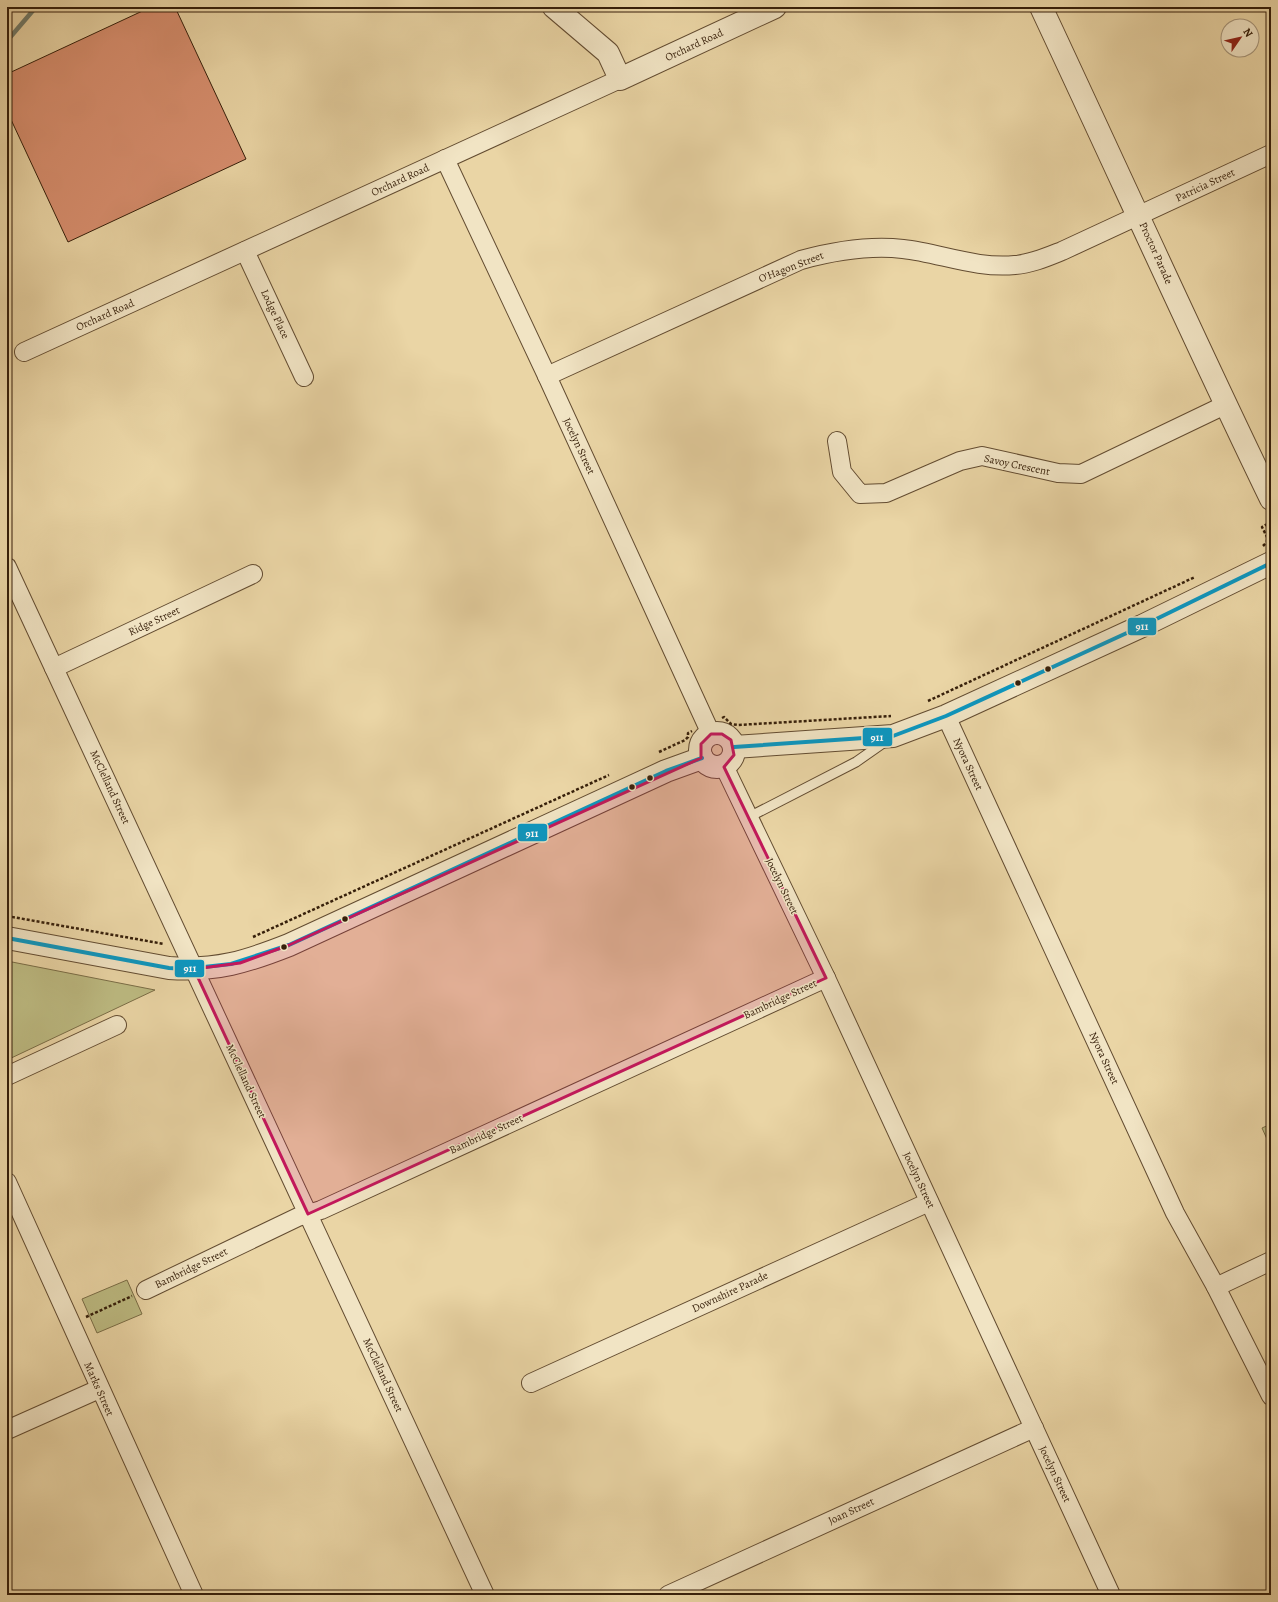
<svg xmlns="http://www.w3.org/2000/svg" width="1278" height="1602" font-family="Alegreya,serif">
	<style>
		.green { fill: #bdbb82; stroke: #7a6d46 }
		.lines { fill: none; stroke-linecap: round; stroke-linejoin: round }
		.stream { stroke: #717b6a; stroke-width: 4.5 }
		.building { fill: #d78e6e; stroke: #361f0a }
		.service-casing { stroke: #634c31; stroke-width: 11 }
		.minor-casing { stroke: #634c31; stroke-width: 20 }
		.tertiary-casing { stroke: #634c31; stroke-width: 24 }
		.path { stroke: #361f0a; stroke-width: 2.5; stroke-dasharray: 3 2; stroke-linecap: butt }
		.service { stroke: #f1e4c4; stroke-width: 9 }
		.minor { stroke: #f1e4c4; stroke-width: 18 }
		.tertiary { stroke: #f1e4c4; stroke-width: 22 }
		.bus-1-casing { stroke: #f1e4c4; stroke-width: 7 }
		.bus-1 { stroke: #0b97c1; stroke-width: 4 }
		.marked { fill: #c2185b; fill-opacity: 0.2; stroke: #c2185b; stroke-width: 3; stroke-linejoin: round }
		.bus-dot { fill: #361f0a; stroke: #f1e4c4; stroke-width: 1.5 }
		.labels { text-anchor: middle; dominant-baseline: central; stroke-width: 3; stroke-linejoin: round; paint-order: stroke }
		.street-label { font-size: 11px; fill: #361f0a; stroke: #f1e4c4 }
		.line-badge { stroke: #f1e4c4; stroke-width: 1.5 }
		.badge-label { font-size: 11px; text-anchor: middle; font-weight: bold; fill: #fff }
	</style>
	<rect width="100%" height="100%" fill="#ead5a5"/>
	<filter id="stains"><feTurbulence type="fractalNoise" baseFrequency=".005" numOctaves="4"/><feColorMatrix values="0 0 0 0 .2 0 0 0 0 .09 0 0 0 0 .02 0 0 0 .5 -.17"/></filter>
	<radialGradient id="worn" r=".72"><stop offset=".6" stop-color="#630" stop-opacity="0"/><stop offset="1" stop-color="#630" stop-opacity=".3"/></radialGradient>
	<g class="green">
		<path d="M7,961L155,990L7,1060Z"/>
		<path d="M1271,1124V1148L1262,1128Z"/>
		<path d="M127,1280L142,1314L97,1333L82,1299Z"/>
	</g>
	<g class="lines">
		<path class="stream" d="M7,41L36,7"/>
	</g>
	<path class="building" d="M151,7H175L246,159L68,242L7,111V74Z"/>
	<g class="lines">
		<defs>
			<path id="service" d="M749,817L856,762L886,741"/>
			<g id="minor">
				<path d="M445,159L547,376L711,734"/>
				<path d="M245,251L304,377"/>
				<path d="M24,352L620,79"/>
				<path d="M547,376L801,260C834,251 868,245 903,249C940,253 976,269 1015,265C1031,264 1047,257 1062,251L1271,154"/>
				<path d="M837,441L842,472L860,494L886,493L960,461L982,456L1058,473L1081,474L1225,405"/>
				<path d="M7,567L485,1595"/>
				<path d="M54,668L253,574"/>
				<path d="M946,716L1175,1213L1216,1287L1271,1396"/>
				<path d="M724,766L826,978L1111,1595"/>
				<path d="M7,1076L117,1025"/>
				<path d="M7,1182L194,1595"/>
				<path d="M1216,1287L1271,1261"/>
				<path d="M146,1290L298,1217L321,1210L826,978"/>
				<path d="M531,1383L929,1202"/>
				<path d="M7,1430L99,1389"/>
				<path d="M668,1595L1034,1428"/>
			</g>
			<g id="tertiary">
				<path d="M554,7L608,53L620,79L775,7"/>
				<path d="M1041,7C1118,171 1192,336 1271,499"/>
				<circle cx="717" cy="750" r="17"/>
				<path d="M734,747L893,736L946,716L1142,626L1271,563"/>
				<path d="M7,938L169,968C217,971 246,962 289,945L666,771L702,758"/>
			</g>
		</defs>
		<use href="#service" class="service-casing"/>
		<use href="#minor" class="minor-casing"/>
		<use href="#tertiary" class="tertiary-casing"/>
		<g class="path">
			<path d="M1263,546L1267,542V537L1262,527L1271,522"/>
			<path d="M928,701L1195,577"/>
			<path d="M722,718L724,717L731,724L738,725L891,716"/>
			<path d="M659,752L685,740L688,737V733L692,731"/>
			<path d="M7,916L164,944"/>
			<path d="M253,937L609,775"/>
			<path d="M86,1317L132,1296"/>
		</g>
		<use href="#service" class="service"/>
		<use href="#minor" class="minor"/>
		<use href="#tertiary" class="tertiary"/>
		<defs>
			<g id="bus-1">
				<path d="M734,747L893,736L946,716L1142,626L1271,563"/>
				<path d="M7,938L169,968L186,969L231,964L289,945L666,771L702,758"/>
			</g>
		</defs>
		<use href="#bus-1" class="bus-1-casing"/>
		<use href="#bus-1" class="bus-1"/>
	</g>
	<path class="marked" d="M711,734H722L731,740L734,755L724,767L826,978L308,1214L194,969L240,963L289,945L701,758V744Z"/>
	<g class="bus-dot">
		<circle cx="1048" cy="669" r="3.5"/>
		<circle cx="1018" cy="683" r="3.5"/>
		<circle cx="650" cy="778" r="3.5"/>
		<circle cx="632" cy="787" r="3.5"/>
		<circle cx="345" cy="919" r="3.5"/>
		<circle cx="284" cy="947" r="3.5"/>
	</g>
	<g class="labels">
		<g class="street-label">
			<text transform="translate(694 45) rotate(-25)">Orchard Road</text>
			<text transform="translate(400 180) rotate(-25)">Orchard Road</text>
			<text transform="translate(1205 185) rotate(-25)">Patricia Street</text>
			<text transform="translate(1156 253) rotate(66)">Proctor Parade</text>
			<text transform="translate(791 267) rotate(-21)">O'Hagon Street</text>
			<text transform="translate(275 314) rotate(65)">Lodge Place</text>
			<text transform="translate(105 315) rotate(-24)">Orchard Road</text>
			<text transform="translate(579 446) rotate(65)">Jocelyn Street</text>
			<text transform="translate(1017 465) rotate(12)">Savoy Crescent</text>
			<text transform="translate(154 621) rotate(-25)">Ridge Street</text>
			<text transform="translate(968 764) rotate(65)">Nyora Street</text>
			<text transform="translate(110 787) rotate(65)">McClelland Street</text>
			<text transform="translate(782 886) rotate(64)">Jocelyn Street</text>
			<text transform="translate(780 999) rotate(-25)">Bambridge Street</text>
			<text transform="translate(1104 1058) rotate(65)">Nyora Street</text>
			<text transform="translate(246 1081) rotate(65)">McClelland Street</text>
			<text transform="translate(486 1134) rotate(-25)">Bambridge Street</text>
			<text transform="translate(919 1180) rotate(65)">Jocelyn Street</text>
			<text transform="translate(191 1268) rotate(-26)">Bambridge Street</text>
			<text transform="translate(730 1292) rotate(-25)">Downshire Parade</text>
			<text transform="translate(383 1375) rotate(65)">McClelland Street</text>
			<text transform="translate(99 1389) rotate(66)">Marks Street</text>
			<text transform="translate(1055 1474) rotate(65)">Jocelyn Street</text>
			<text transform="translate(851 1511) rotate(-25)">Joan Street</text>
		</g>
	</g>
	<g class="line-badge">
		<rect x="1127" y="617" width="30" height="19" rx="4" fill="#0b97c1"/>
		<rect x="862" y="727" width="31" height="20" rx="4" fill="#0b97c1"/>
		<rect x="517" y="823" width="31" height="19" rx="4" fill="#0b97c1"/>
		<rect x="174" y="959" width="31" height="19" rx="4" fill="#0b97c1"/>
	</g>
	<g class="badge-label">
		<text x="1142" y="630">911</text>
		<text x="877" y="741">911</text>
		<text x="532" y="837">911</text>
		<text x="190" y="972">911</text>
	</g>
	<rect width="1278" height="1602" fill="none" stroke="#ead5a5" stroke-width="24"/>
	<rect x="8" y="8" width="1262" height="1586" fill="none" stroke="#361f0a" stroke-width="2"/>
	<rect x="12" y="12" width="1254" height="1578" fill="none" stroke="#361f0a"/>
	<g transform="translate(1240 38) rotate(56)"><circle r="19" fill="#f1e4c4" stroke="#a6957a"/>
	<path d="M0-3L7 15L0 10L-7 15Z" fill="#8f2418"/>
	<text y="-6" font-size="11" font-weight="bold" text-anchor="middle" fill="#361f0a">N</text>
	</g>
	<rect width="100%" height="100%" filter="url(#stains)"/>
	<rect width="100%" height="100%" fill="url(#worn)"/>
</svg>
